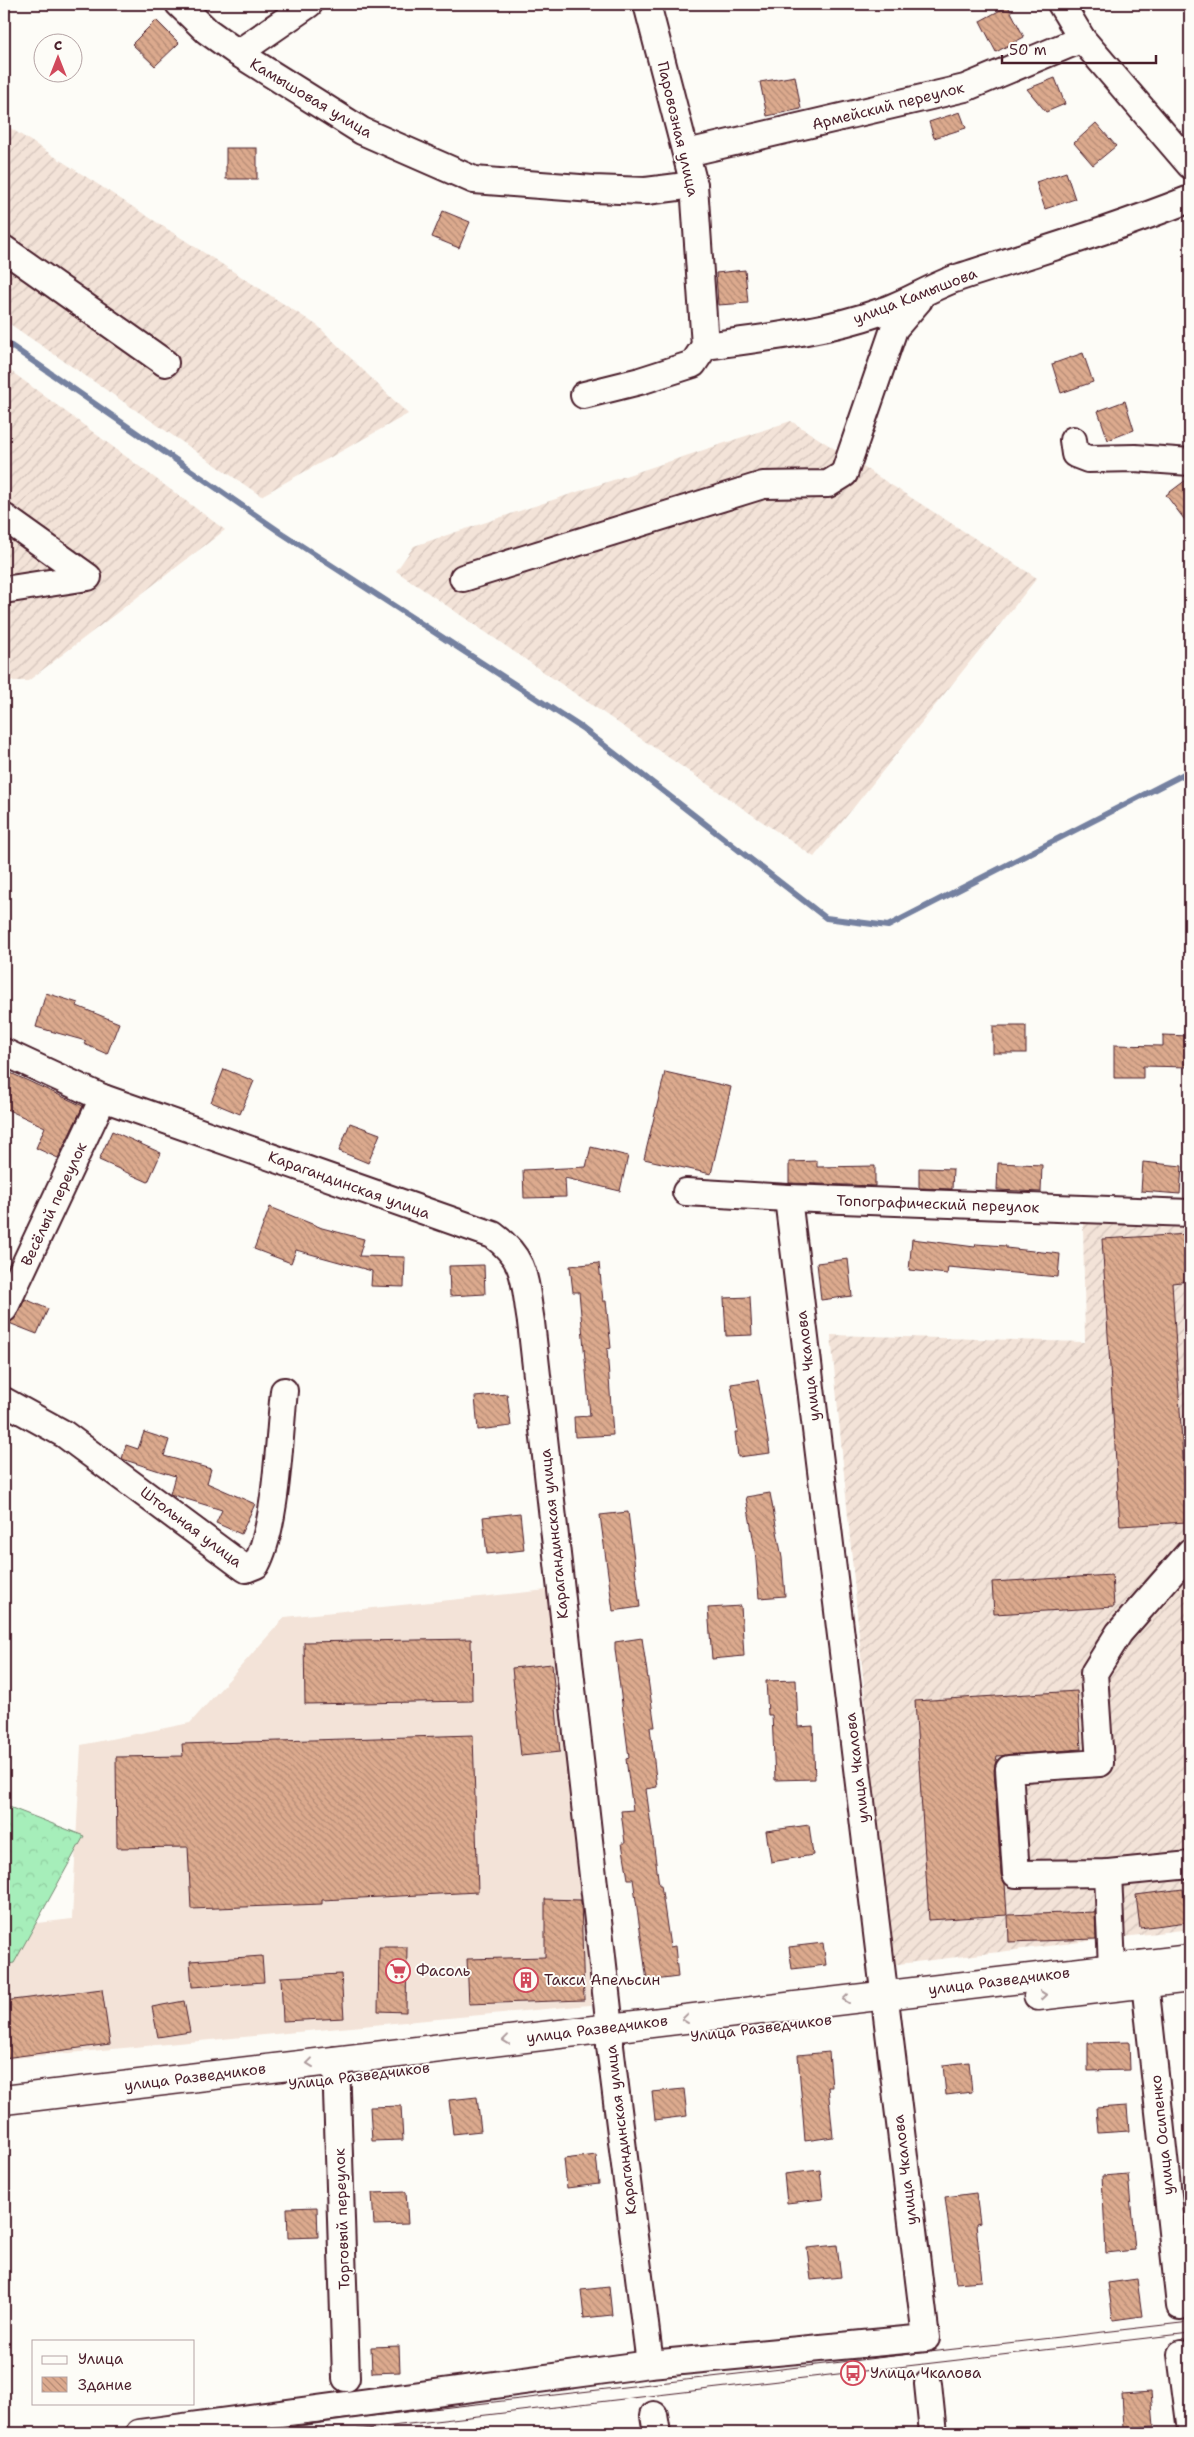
<svg xmlns="http://www.w3.org/2000/svg" width="1194" height="2437" font-family="'Shantell Sans',sans-serif">
	<style>
		.built { fill: #f3e3d8 }
		.industrial { fill: url(#industrial-furrows) }
		.forest { fill: url(#forest-crowns); stroke: #788672 }
		.lines { fill: none; stroke-linecap: round; stroke-linejoin: round }
		.stream { stroke: #7581a0; stroke-width: 6 }
		.building { fill: url(#building-back-hatch); stroke: #4a1f2b }
		.minor-casing { stroke: #4a1f2b; stroke-width: 30 }
		.major-casing { stroke: #4a1f2b; stroke-width: 31 }
		.minor { stroke: #fdfcf7; stroke-width: 26 }
		.major { stroke: #fdfcf7; stroke-width: 28 }
		.tram { stroke: #4a1f2b; stroke-width: 1 }
		.oneway { stroke: #ac999b }
		.labels { text-anchor: middle; dominant-baseline: central; stroke-width: 4; stroke-linejoin: round; paint-order: stroke }
		.street-label { font-size: 15px; fill: #4a1f2b; stroke: #fdfcf7 }
		.poi-label { font-size: 15px; fill: #4a1f2b; stroke: #fdfcf7; text-anchor: start }
	</style>
	<defs>
		<pattern id="industrial-furrows" width="10" height="10" patternUnits="userSpaceOnUse" patternTransform="scale(1.25)"><rect width="10" height="10" fill="#f3e3d8"/><path d="M-1 1l2-2M0 10L10 0M9 11l2-2" fill="none" stroke="#d2c2ba"/></pattern>
		<pattern id="forest-crowns" width="20" height="18" patternUnits="userSpaceOnUse" patternTransform="scale(1.25)"><rect width="20" height="18" fill="#a6eeba"/><path d="M2 6a3 3 0 1 1 6 0M12 15a3 3 0 1 1 6 0" fill="none" stroke="#90cca0"/></pattern>
		<pattern id="building-back-hatch" width="6" height="6" patternUnits="userSpaceOnUse" patternTransform="scale(1.25)"><rect width="6" height="6" fill="#dcaa8e"/><path d="M-1 5l2 2M0 0l6 6M5-1l2 2" fill="none" stroke="#b48a74"/></pattern>
	</defs>
	<rect width="100%" height="100%" fill="#fdfcf7"/>
	<filter id="ink" filterUnits="userSpaceOnUse"><feTurbulence type="fractalNoise" baseFrequency=".02" numOctaves="2"/><feDisplacementMap in="SourceGraphic" scale="10" xChannelSelector="R" yChannelSelector="G"/><feConvolveMatrix kernelMatrix="1 2 1 2 8 2 1 2 1" color-interpolation-filters="sRGB"/></filter>
	<g filter="url(#ink)">
		<path class="built" d="M547,1590L600,2004L4,2059V1927L72,1919L81,1745L190,1723L285,1617Z"/>
		<g class="industrial">
			<path d="M4,124L318,326L408,414L261,496L4,320Z"/>
			<path d="M4,366L225,530L28,681H4Z"/>
			<path d="M791,421L1037,578L814,857L396,571L414,546Z"/>
			<path d="M1083,1220L1190,1223V1929L890,1965L831,1335L1085,1342Z"/>
		</g>
		<path class="forest" d="M4,1805L84,1836L14,1963L4,1965Z"/>
		<g class="lines">
			<path class="stream" d="M4,341L280,532L582,728L826,918L888,926L1190,771"/>
		</g>
		<g class="building">
			<path d="M1008,6L1024,37L996,52L980,21Z"/>
			<path d="M156,20L179,43L155,66L132,44Z"/>
			<path d="M795,76L801,109L767,116L760,82Z"/>
			<path d="M1055,78L1065,104L1046,112L1027,89Z"/>
			<path d="M960,112L966,128L934,138L929,122Z"/>
			<path d="M1096,123L1116,146L1093,165L1074,143Z"/>
			<rect x="226" y="148" width="31" height="31"/>
			<path d="M1066,172L1075,199L1045,209L1036,182Z"/>
			<path d="M443,211L470,222L459,248L432,237Z"/>
			<path d="M745,270L748,303L718,305L716,273Z"/>
			<path d="M1083,353L1093,382L1061,393L1052,364Z"/>
			<path d="M1125,401L1134,430L1108,440L1098,411Z"/>
			<path d="M1190,477V527L1166,495Z"/>
			<path d="M46,993L78,1003L77,1006L119,1023L107,1054L84,1044L86,1041L36,1027Z"/>
			<rect x="993" y="1026" width="33" height="27"/>
			<path d="M1163,1035L1190,1036V1067L1143,1066V1078H1114V1045L1163,1046Z"/>
			<path d="M224,1069L254,1081L240,1114L211,1102Z"/>
			<path d="M4,1070L83,1106L58,1158L36,1148L45,1127L4,1108Z"/>
			<path d="M665,1072L731,1087L711,1174L644,1159Z"/>
			<path d="M350,1123L380,1134L368,1163L339,1151Z"/>
			<path d="M112,1131L161,1153L148,1182L99,1160Z"/>
			<path d="M591,1147L628,1156L620,1191L565,1178L566,1197L524,1198L523,1170L586,1167Z"/>
			<path d="M817,1161V1167L875,1166V1186L789,1183V1162Z"/>
			<path d="M1143,1162L1182,1166L1180,1194L1141,1191Z"/>
			<path d="M998,1163L1042,1165L1041,1192L997,1190Z"/>
			<path d="M919,1168L953,1169L952,1189L919,1188Z"/>
			<path d="M270,1207L322,1228L364,1239L359,1256L405,1257L404,1287L371,1286L372,1271L296,1250L291,1263L254,1249Z"/>
			<path d="M1190,1234V1281L1172,1283L1187,1522L1120,1526L1102,1239Z"/>
			<path d="M912,1239L975,1247L976,1244L1006,1246V1248L1060,1254L1058,1277L948,1267L947,1274L909,1270Z"/>
			<path d="M848,1259L852,1296L821,1300L817,1263Z"/>
			<path d="M599,1263L603,1301H606L611,1348L607,1349L613,1435L575,1437L574,1417L590,1416L579,1292H573L570,1266Z"/>
			<path d="M484,1265L485,1294L450,1296L449,1266Z"/>
			<path d="M750,1297L752,1335L726,1336L724,1298Z"/>
			<path d="M25,1299L48,1309L37,1334L9,1323L17,1316Z"/>
			<path d="M758,1380L770,1453L738,1457L735,1432H738L731,1384Z"/>
			<path d="M507,1394L511,1426L478,1430L475,1397Z"/>
			<path d="M144,1432L169,1440L164,1456L211,1469L207,1483L255,1504L241,1534L216,1523L222,1510L170,1494L175,1476L122,1459L126,1445L138,1449Z"/>
			<path d="M770,1493L782,1558L785,1596L759,1598L755,1549L746,1497Z"/>
			<path d="M628,1512L640,1607L613,1611L600,1515Z"/>
			<path d="M520,1513L524,1550L487,1554L483,1517Z"/>
			<path d="M1112,1575L1114,1607L994,1614L992,1582Z"/>
			<path d="M741,1606L744,1656L712,1659L708,1608Z"/>
			<path d="M642,1638L655,1727H650L657,1787L646,1789L659,1885H661L670,1947L675,1946L678,1977L647,1981L633,1879H628L622,1843H625L621,1811L633,1810L626,1759L629,1758L615,1649V1642Z"/>
			<path d="M471,1639L472,1701L305,1704L304,1642Z"/>
			<path d="M552,1664L560,1752L521,1756L512,1668Z"/>
			<path d="M796,1680L798,1727L813,1726L815,1779L775,1780L772,1715H768L766,1681Z"/>
			<path d="M1077,1691L1081,1749L997,1756L994,1770L1001,1875L1005,1884L1007,1915L929,1920L915,1701Z"/>
			<path d="M473,1735L478,1892L322,1900V1904L191,1909L188,1847L117,1848L116,1757L183,1756L182,1744Z"/>
			<path d="M809,1825L813,1855L771,1862L766,1831Z"/>
			<path d="M1183,1889L1187,1922L1140,1928L1136,1895Z"/>
			<path d="M545,1899L581,1900L584,2000L469,2004L467,1959L545,1957Z"/>
			<path d="M1095,1912L1096,1939L1009,1942L1008,1915Z"/>
			<path d="M823,1943L826,1965L792,1969L789,1947Z"/>
			<path d="M379,1947H407L406,2012L378,2011Z"/>
			<path d="M262,1956L264,1982L192,1987L190,1961Z"/>
			<path d="M341,1974L344,2018L283,2021L281,1977Z"/>
			<path d="M102,1989L110,2044L4,2058V2001Z"/>
			<path d="M184,2001L190,2032L158,2037L152,2007Z"/>
			<path d="M1129,2042L1130,2070L1088,2071V2043Z"/>
			<path d="M829,2052L832,2087H828L833,2137L805,2141L798,2055Z"/>
			<path d="M969,2062L972,2092L946,2095L943,2065Z"/>
			<path d="M684,2089L687,2116L655,2120L652,2092Z"/>
			<path d="M477,2097L481,2131L453,2134L449,2100Z"/>
			<path d="M401,2106L403,2140L372,2141L370,2107Z"/>
			<path d="M1127,2106L1129,2131L1098,2133L1096,2108Z"/>
			<path d="M596,2155L599,2184L567,2188L564,2159Z"/>
			<path d="M820,2170L823,2199L787,2203L784,2174Z"/>
			<path d="M1128,2174L1135,2250L1106,2253L1102,2176Z"/>
			<path d="M406,2192L408,2224L374,2225L372,2193Z"/>
			<path d="M976,2193L980,2223L976,2224L982,2281L956,2283L945,2197Z"/>
			<path d="M317,2207L318,2237L288,2238L287,2208Z"/>
			<path d="M837,2245L841,2277L811,2280L807,2248Z"/>
			<path d="M1137,2279L1142,2316L1113,2320L1108,2283Z"/>
			<path d="M609,2287L612,2315L584,2318L581,2290Z"/>
			<path d="M399,2346L400,2372L372,2373L371,2347Z"/>
			<path d="M1151,2392L1154,2426L1124,2428L1122,2394Z"/>
		</g>
		<g class="lines">
			<defs>
				<g id="minor">
					<path d="M179,4L207,31L238,53L362,131L474,180L593,189L646,191L694,185"/>
					<path d="M647,4L694,185L705,346"/>
					<path d="M1061,4L1082,39L1190,165"/>
					<path d="M238,53L309,4"/>
					<path d="M687,153L965,88L1082,39"/>
					<path d="M4,249L165,363"/>
					<path d="M584,395L640,381L693,364L705,346C764,338 823,332 880,312C908,303 932,286 960,277C1037,252 1115,229 1190,199"/>
					<path d="M1073,440L1075,454L1088,459L1135,458L1190,462"/>
					<path d="M4,517L88,577L4,590"/>
					<path d="M463,578L763,485L828,484L844,474L894,329L919,300"/>
					<path d="M4,1052L103,1098L493,1235C528,1261 524,1282 531,1322L610,2028V2046L650,2364"/>
					<path d="M686,1192L788,1198L1190,1213"/>
					<path d="M4,1309L103,1098"/>
					<path d="M4,1401L64,1434L246,1569L256,1565C277,1526 279,1437 284,1391"/>
					<path d="M1190,1552L1119,1633L1094,1673L1100,1763L1009,1769L1016,1874L1108,1873L1190,1865"/>
					<path d="M1108,1873L1112,1968"/>
					<path d="M1143,1964L1180,2306"/>
					<path d="M336,2060L346,2378"/>
					<path d="M1181,2354L1190,2423"/>
					<path d="M928,2384L933,2433"/>
					<path d="M654,2415L657,2433"/>
					<path d="M139,2433L650,2364L926,2338L788,1198"/>
				</g>
				<g id="major">
					<path d="M1038,1996L1190,1978"/>
					<path d="M4,2100L1190,1959"/>
				</g>
			</defs>
			<use href="#minor" class="minor-casing"/>
			<use href="#major" class="major-casing"/>
			<use href="#minor" class="minor"/>
			<use href="#major" class="major"/>
			<g class="tram">
				<path d="M224,2433L1190,2322"/>
				<path d="M332,2433L1190,2333"/>
			</g>
		</g>
		<defs><path id="oneway-chevron" d="M-2-3.5L2.5 0L-2 3.5" fill="none" stroke-width="1.6" stroke-linecap="round" stroke-linejoin="round" transform="scale(1.25)"/></defs>
		<g class="oneway">
			<use href="#oneway-chevron" transform="translate(1043 1995) rotate(-6)"/>
			<use href="#oneway-chevron" transform="translate(846 1999) rotate(173)"/>
			<use href="#oneway-chevron" transform="translate(685 2019) rotate(173)"/>
			<use href="#oneway-chevron" transform="translate(506 2040) rotate(173)"/>
			<use href="#oneway-chevron" transform="translate(310 2063) rotate(173)"/>
		</g>
	</g>
	<defs>
		<symbol id="supermarket-ring" viewBox="-11 -11 22 22"><circle r="9.5" fill="#fdfcf7" stroke="#d1495b" stroke-width="1.5"/><path d="M-6-5.5h2.5l.6 2H6L4.5 2H-2.5L-4.4-4H-6ZM-1.5 3.2a1.3 1.3 0 1 0 .1 0ZM3 3.2a1.3 1.3 0 1 0 .1 0Z" fill="#d1495b"/></symbol>
		<symbol id="building-ring" viewBox="-11 -11 22 22"><circle r="9.5" fill="#fdfcf7" stroke="#d1495b" stroke-width="1.5"/><path d="M-4-6H4V6H1V3H-1V6H-4ZM-2.5-4.3h1.7v1.8h-1.7ZM.8-4.3h1.7v1.8H.8ZM-2.5-1h1.7V.8h-1.7ZM.8-1h1.7V.8H.8Z" fill="#d1495b"/></symbol>
		<symbol id="bus-ring" viewBox="-11 -11 22 22"><circle r="9.5" fill="#fdfcf7" stroke="#d1495b" stroke-width="1.5"/><path d="M-5-6H5V4H4V6H2V4H-2V6H-4V4H-5ZM-3.5-4V0h7V-4ZM-3.5 1.2v1.5H-2V1.2ZM2 1.2v1.5H3.5V1.2Z" fill="#d1495b"/></symbol>
	</defs>
	<g fill-rule="evenodd">
		<use href="#supermarket-ring" x="384" y="1957" width="28" height="28"/>
		<use href="#building-ring" x="512" y="1966" width="28" height="28"/>
		<use href="#bus-ring" x="839" y="2359" width="28" height="28"/>
	</g>
	<g class="labels">
		<g class="street-label">
			<text transform="translate(311 98) rotate(31)">Камышовая улица</text>
			<text transform="translate(888 106) rotate(-14)">Армейский переулок</text>
			<text transform="translate(678 129) rotate(77)">Паровозная улица</text>
			<text transform="translate(915 296) rotate(-21)">улица Камышова</text>
			<text transform="translate(349 1185) rotate(20)">Карагандинская улица</text>
			<text transform="translate(54 1204) rotate(-65)">Весёлый переулок</text>
			<text transform="translate(938 1204) rotate(2)">Топографический переулок</text>
			<text transform="translate(808 1366) rotate(-97)">улица Чкалова</text>
			<text transform="translate(191 1527) rotate(37)">Штольная улица</text>
			<text transform="translate(554 1534) rotate(-96)">Карагандинская улица</text>
			<text transform="translate(857 1768) rotate(-97)">улица Чкалова</text>
			<text transform="translate(999 1981) rotate(-7)">улица Разведчиков</text>
			<text transform="translate(761 2028) rotate(-7)">Улица Разведчиков</text>
			<text transform="translate(597 2029) rotate(-7)">улица Разведчиков</text>
			<text transform="translate(359 2076) rotate(-7)">Улица Разведчиков</text>
			<text transform="translate(195 2077) rotate(-7)">улица Разведчиков</text>
			<text transform="translate(621 2130) rotate(-97)">Карагандинская улица</text>
			<text transform="translate(1162 2135) rotate(-96)">улица Осипенко</text>
			<text transform="translate(905 2170) rotate(-97)">улица Чкалова</text>
			<text transform="translate(342 2219) rotate(-92)">Торговый переулок</text>
		</g>
		<g class="poi-label">
			<text x="416" y="1971">Фасоль</text>
			<text x="544" y="1980">Такси Апельсин</text>
			<text x="870" y="2373">Улица Чкалова</text>
		</g>
	</g>
	<rect width="1194" height="2437" fill="none" stroke="#fdfcf7" stroke-width="20"/>
	<rect x="10" y="10" width="1174" height="2417" fill="none" stroke="#4a1f2b" stroke-width="2" filter="url(#ink)"/>
	<rect x="32" y="2340" width="162" height="65" fill="#fdfcf7" stroke="#b5a4a5"/>
	<rect x="42" y="2356" width="25" height="8" fill="#fdfcf7" stroke="#b5a4a5"/>
	<text x="78" y="2364" font-size="15" fill="#4a1f2b">Улица</text>
	<rect x="42" y="2377" width="25" height="15" fill="url(#building-back-hatch)" stroke="#b5a4a5"/>
	<text x="78" y="2390" font-size="15" fill="#4a1f2b">Здание</text>
	<g transform="translate(58 58)"><circle r="24" fill="#fdfcf7" stroke="#b5a4a5"/>
	<path d="M0-4L9 19L0 12L-9 19Z" fill="#d1495b"/>
	<text y="-8" font-size="14" font-weight="bold" text-anchor="middle" fill="#4a1f2b">С</text>
	</g>
	<path d="M1002 55v8h154v-8" fill="none" stroke="#4a1f2b" stroke-width="2.5"/>
	<text x="1009" y="55" font-size="15" fill="#4a1f2b" stroke="#fdfcf7" stroke-width="4" paint-order="stroke">50 m</text>
</svg>
